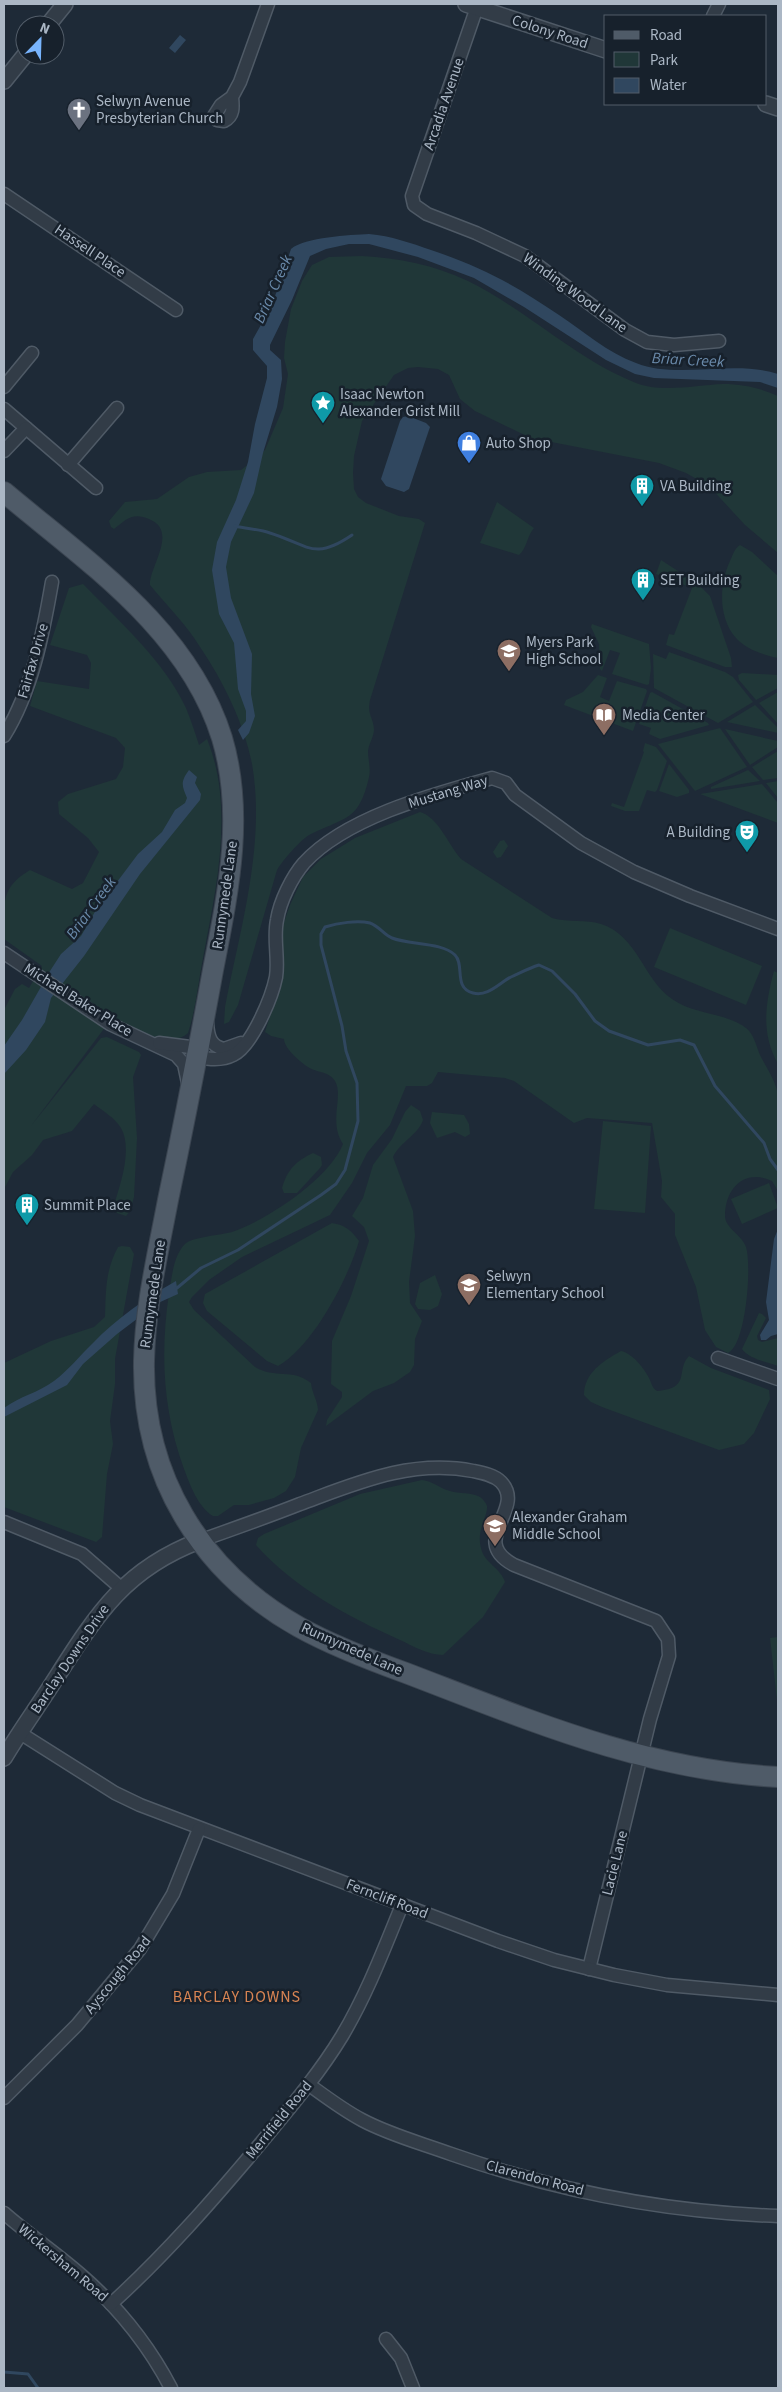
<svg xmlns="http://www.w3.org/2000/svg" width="782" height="2392" font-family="'Source Sans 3',sans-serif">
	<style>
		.green { fill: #203738 }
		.water { fill: #30475f }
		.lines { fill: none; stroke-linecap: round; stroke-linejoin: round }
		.stream { stroke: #30475f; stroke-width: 3 }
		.minor-casing { stroke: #4f5a66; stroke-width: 15 }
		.tertiary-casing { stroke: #4f5a66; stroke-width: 18 }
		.primary-casing { stroke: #3b4551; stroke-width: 22 }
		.minor { stroke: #323c47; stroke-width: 12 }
		.tertiary { stroke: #323c47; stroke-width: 15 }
		.primary { stroke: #4f5b68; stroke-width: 20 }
		.labels { text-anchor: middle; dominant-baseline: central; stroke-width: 5; stroke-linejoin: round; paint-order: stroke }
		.street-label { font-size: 15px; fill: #abb7c5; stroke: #17212c }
		.poi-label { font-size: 15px; fill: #abb7c5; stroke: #17212c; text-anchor: start }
		.water-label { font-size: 16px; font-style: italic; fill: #6a8aaa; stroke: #17212c }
		.neighbourhood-label { font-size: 16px; letter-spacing: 1px; fill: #d88453; stroke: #17212c }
	</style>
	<rect width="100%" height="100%" fill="#1e2a37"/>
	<g class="green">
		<path d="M362,256C398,258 435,265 468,281C527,310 575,359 636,383C661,393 697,385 723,384C743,384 760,388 778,396V553L745,525L709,486L686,473L659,463L531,438L475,411L460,399L449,375L438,369L418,367L408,368L394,375L362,421L354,456L353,473L354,489L358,497L366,503L399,516L419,519L425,523L370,700C367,716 373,716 374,729C374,737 369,743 368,751C368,760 371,768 369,777C359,821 346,817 311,834C301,839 283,860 277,870L238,1005L229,1022L224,1024L225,1007C240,929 266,844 252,764C244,723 223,681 200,647C186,624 167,606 150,585C149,567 179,531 149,519C132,512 126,520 114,529L111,527L109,521L125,502L157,499L189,477L207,472L241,470L258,457L265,450L283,408L288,374L284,358L285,342L291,309L302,281L312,265L329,257Z"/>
		<path d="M497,502L534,528C527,536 527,548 519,555L480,543Z"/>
		<path d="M740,545L752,552L778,576V658C764,655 747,650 736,638C718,618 719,584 730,561C733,555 734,549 740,545Z"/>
		<path d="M661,560L698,584L710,596L731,658L732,667H725L666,645L669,634L674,635L692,588L656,574Z"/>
		<path d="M83,584C118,620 165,662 186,708C191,720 195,733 199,745L207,739C235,808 216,888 203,958C198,983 196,1009 188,1033C171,1050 129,1027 112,1018L31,1126L101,1038L107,1037L139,1052L141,1055L133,1077L137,1138L134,1197L130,1211L126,1216L117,1213L113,1208C120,1186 133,1149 121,1128C115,1118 103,1111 94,1104L72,1131L43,1140L32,1155L13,1172L4,1189V1010L15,989L22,984L29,988L42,966L4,939C4,903 0,888 30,870L72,889L83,883L99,852L88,838L59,814L58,802L68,794L116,779L123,767L125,748L116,738L30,706L37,681L89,689L91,663L87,655L50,645L69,588Z"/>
		<path d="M592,624L649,644L651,668L649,684L647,685L612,674L620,653L610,650L602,671L600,669L599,644L591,627Z"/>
		<path d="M669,652L725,672L733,677L753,702L718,723L654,688L653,654L666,659Z"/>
		<path d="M742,673L778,675V688L756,700L739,680L738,675Z"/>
		<path d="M598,675L607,678L600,697L609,701L617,681L646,689L647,691L633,731L564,705L566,700L583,692Z"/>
		<path d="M652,692L708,723L709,725L660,739L649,734L651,728L639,724L650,693Z"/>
		<path d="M778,692V724L759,703Z"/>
		<path d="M755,705L778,728V733L727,722Z"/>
		<path d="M720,728L747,767L695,791L658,744Z"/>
		<path d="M725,729L778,741V747L750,765Z"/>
		<path d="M645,743L656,747L667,761L657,790L655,792L647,790L639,811H625L611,806L612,803L624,807L644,752L643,751Z"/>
		<path d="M778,751V778L763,780L752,767Z"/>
		<path d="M669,764L689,790V793L677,797L659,791Z"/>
		<path d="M748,770L760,781L711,789V787Z"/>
		<path d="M778,781V798L766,783Z"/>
		<path d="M762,784L778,803V823L700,794Z"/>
		<path d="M420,812C438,817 448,844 461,859L552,918C569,923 586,919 601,924C638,936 643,979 672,999C694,1015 725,1012 746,1028C754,1034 756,1046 760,1055C766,1067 777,1083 778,1096C782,1127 778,1160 778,1191L772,1181C744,1168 725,1189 725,1216C725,1228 742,1235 746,1247C752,1266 746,1345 728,1353L716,1347L705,1330L696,1287L675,1235V1214L661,1197L662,1181L652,1123L587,1118L574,1123L514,1081L505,1078L438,1072L432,1083L427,1086H406L390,1125L367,1153L352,1183L330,1215L242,1257L209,1280L192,1297L189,1302L194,1310L255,1367C275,1379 292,1368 311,1383C312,1393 318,1402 318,1410L301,1448L295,1477L286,1491L274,1498L249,1505H234L218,1516H213C198,1507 190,1485 184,1469C163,1411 160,1354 169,1293C172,1277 173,1256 185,1244C192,1237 222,1235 232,1232C267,1220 329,1179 343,1144C328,1121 344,1097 335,1081C329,1071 317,1073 308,1067C300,1062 284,1048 284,1039L271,1036L265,1032L275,1000L283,961L282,928L290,905L303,877L321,859L355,838Z"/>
		<path d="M504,840L508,846L501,857L497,858L493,852L500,841Z"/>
		<path d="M670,928L762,966L746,1005L654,967Z"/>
		<path d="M774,971L778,973V1064C761,1034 765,1004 774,971Z"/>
		<path d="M411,1105L420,1111L423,1120C418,1135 400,1142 393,1157L413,1211L415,1236L409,1282L410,1303L422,1321L415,1339L414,1365L410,1372L394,1383L373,1391L326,1426L327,1420L342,1397V1392L331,1384L332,1341L351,1296L369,1241L364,1227L352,1216L363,1198L373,1165L392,1139L405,1112Z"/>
		<path d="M432,1112L464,1115L469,1124L470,1134L465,1137L455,1132L437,1138L430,1123Z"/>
		<path d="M603,1121L651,1126L645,1213L594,1209Z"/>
		<path d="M313,1153L321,1157L322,1165L320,1168L297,1193H284L282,1188C287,1170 296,1161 313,1153Z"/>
		<path d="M769,1183L778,1208L742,1224L731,1199Z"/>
		<path d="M332,1223C345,1225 351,1230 359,1241C348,1279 313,1346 278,1366L267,1361L207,1311L203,1303L205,1294Z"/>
		<path d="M122,1246L130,1247L134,1254L115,1359V1384L110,1421L113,1444L107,1474L102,1537L96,1542L4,1507V1363L51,1341L94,1327L105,1317C106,1291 105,1271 118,1247Z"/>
		<path d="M435,1275L442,1294L438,1306L430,1310L418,1309L415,1304L420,1283Z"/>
		<path d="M759,1313L762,1314L766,1318L757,1336L758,1340L762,1342L778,1338V1366C767,1362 749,1359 742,1349Z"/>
		<path d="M621,1351C632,1353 644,1368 649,1378C652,1384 652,1388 657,1391C692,1388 675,1371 689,1356L711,1368L769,1390L770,1399L754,1433L744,1444L719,1450L602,1407L591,1402L584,1395C584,1373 603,1361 621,1351Z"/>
		<path d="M422,1480C433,1481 439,1488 450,1491C459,1494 472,1492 480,1497C483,1499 486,1503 487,1506C488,1517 476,1529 481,1548C484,1563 501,1568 505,1582L483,1617L443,1655C428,1655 413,1646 400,1640C349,1617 294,1588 256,1545L258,1538L264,1534L360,1494Z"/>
		<path d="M778,1637V1709L770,1638Z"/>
	</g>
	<g class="water">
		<path d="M180,35L186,40L175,53L169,48Z"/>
		<path d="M369,234C391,236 411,243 431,250C482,267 515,285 559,315C583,331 608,353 636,363C679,380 732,359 778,374V388L760,382L654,378L635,374L606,360L524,307L474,278L418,257L369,244H349L326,249L310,256L292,300L270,345V350L281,360L282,379L277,407L263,453L254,493L231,542L226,567L231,598L252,654L251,694L255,716L249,733L243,740L238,730L246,721V711L238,689L234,643L219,614L212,570L217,542L236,500L248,462L255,424L267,378V366L253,350V339L272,305L291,249C305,237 350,235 369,234Z"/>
		<path d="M408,416L426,423L430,427L409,489L404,492L386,486L381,479L400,421L403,417Z"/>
		<path d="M189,770L197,777L195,783L201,794L200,800L140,874L84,956L51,998L45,1022L26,1050L4,1074V1046L22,1020L50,971L61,954L81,936L96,910L138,854L162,832L175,810L185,803L187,798C182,786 180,782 189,770Z"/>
		<path d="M778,1229V1334L771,1336L766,1340H761L760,1335L769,1320L766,1302L774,1239Z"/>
		<path d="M176,1281L178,1294L158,1303L117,1334L83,1364L67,1385L4,1417V1408C20,1396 38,1393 54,1381C69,1370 80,1355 93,1343C117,1318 146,1298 176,1281Z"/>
	</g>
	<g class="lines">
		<g class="stream">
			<path d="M235,526C247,529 259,529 270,533C308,545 314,561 352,535"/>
			<path d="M177,1288L201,1268L238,1250L321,1195L336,1184L345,1170L358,1121L357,1083L346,1051L342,1026L321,945V934L325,927C338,923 357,920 370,923C379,926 384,935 392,938C409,945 442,942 455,955C465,965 453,988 473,993C488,997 499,983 511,977C520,973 529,968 539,965L552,971L575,994L595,1021L609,1031L648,1045L680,1040L694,1045L715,1086L764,1143L770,1159L778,1170"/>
			<path d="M4,2372L28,2374L38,2388"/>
		</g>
		<defs>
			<g id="minor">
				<path d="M477,7L412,196L414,205L427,214L476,233L525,256L625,330L647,342L674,345L719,341"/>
				<path d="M713,16L719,4"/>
				<path d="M232,97C233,107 234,116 224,121L217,120L214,116L221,105L232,97L240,82L268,4"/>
				<path d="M4,194L176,310"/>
				<path d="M4,387L32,353"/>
				<path d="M4,409L96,488"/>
				<path d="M4,451L26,428"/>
				<path d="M68,465L117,408"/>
				<path d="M4,736C32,691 43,634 52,582"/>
				<path d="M4,953L110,1024L176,1055L184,1064L188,1083"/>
				<path d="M207,1023C208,1036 210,1046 224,1049L241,1043"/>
				<path d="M159,1043L198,1048"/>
				<path d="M196,1057C208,1059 222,1061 233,1055C252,1046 272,997 276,977C279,958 273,939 277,920C280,901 292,877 304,863C346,817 434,794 492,778L506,783L515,795L581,843L634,872L690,896L778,929"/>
				<path d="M718,1358L778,1379"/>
				<path d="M4,1522L82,1554L121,1588"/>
				<path d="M199,1541C233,1529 267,1517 300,1504C357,1483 411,1459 473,1471C483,1473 494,1475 501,1482C527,1509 467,1540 514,1565L656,1621L668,1639L669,1656L650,1719L589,1969"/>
				<path d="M20,1733L115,1793L140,1805L498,1941L554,1960L614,1975L667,1985L778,1995"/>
				<path d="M308,2084C326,2097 343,2110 362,2120C390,2135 421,2143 451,2154C556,2191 667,2212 778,2216"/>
				<path d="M4,2098L77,2025L140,1949L173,1894L199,1829"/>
				<path d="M4,2213C29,2235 56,2253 81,2275C118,2307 149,2346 171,2388"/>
				<path d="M111,2304C165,2255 213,2200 260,2144C289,2109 319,2074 342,2036C367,1994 384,1949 402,1905"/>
				<path d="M386,2339L401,2358L413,2388"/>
			</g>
			<g id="tertiary">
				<path d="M466,4L606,50"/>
				<path d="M48,25L65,4"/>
				<path d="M4,81L25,55"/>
				<path d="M766,104L778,108"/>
				<path d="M4,1758C20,1731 39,1705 56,1678C97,1614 125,1569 199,1541"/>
			</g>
			<path id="primary" d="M4,492C87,562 188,629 222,738C245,815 228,893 213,970C199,1047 184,1124 168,1200C158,1253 145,1307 144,1361C142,1475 200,1571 299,1627C333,1646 370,1660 406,1673C529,1720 645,1770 778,1777"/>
		</defs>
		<use href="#minor" class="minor-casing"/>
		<use href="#tertiary" class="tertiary-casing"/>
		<use href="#primary" class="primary-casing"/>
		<use href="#minor" class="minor"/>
		<use href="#tertiary" class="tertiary"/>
		<use href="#primary" class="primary"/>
	</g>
	<defs>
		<symbol id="church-pin" viewBox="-11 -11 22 30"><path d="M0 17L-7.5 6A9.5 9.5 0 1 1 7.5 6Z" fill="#6b7280" stroke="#17212c"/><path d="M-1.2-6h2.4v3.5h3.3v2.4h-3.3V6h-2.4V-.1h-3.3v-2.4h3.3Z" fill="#fff"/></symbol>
		<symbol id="sight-pin" viewBox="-11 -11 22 30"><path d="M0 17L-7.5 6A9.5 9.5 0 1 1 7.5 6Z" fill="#0f9aa8" stroke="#17212c"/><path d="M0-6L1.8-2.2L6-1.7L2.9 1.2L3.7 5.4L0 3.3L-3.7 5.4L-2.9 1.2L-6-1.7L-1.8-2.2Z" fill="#fff"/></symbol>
		<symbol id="shop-pin" viewBox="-11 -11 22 30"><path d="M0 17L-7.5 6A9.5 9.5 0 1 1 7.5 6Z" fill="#3f7fe0" stroke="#17212c"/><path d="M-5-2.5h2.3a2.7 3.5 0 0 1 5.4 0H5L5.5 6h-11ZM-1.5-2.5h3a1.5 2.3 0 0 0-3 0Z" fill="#fff"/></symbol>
		<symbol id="building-pin" viewBox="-11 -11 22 30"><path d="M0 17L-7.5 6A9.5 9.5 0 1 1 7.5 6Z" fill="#0f9aa8" stroke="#17212c"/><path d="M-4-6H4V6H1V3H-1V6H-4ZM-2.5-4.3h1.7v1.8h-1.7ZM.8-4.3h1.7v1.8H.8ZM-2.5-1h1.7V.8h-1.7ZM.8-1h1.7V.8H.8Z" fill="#fff"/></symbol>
		<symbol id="school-pin" viewBox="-11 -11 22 30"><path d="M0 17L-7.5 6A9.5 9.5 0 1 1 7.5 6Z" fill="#8d6e63" stroke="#17212c"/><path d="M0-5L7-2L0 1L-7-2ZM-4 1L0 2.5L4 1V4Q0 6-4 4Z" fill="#fff"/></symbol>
		<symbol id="library-pin" viewBox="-11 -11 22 30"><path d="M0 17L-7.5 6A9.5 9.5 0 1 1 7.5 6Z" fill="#8d6e63" stroke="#17212c"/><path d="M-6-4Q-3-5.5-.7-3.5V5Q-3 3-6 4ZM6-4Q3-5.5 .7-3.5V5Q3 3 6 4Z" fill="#fff"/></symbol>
		<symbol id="theatre-pin" viewBox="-11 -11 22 30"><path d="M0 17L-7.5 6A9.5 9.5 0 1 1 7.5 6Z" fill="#0f9aa8" stroke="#17212c"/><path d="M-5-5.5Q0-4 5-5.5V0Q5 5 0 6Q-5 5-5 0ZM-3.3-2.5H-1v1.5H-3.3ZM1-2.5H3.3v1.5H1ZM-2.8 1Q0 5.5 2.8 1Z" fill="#fff"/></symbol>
	</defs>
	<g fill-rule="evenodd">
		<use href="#church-pin" x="65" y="96" width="28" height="38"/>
		<use href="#sight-pin" x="309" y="389" width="28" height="38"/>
		<use href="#shop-pin" x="455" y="429" width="28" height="38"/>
		<use href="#building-pin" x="628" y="472" width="28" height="38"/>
		<use href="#building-pin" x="629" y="566" width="28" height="38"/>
		<use href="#school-pin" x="495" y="637" width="28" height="38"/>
		<use href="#library-pin" x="590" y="701" width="28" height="38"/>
		<use href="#theatre-pin" x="733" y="818" width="28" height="38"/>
		<use href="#building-pin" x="13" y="1191" width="28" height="38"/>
		<use href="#school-pin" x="455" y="1271" width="28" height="38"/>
		<use href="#school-pin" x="481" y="1512" width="28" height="38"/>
	</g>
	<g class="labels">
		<g class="street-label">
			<text transform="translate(550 32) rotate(18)">Colony Road</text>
			<text transform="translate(444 104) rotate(-71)">Arcadia Avenue</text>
			<text transform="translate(90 251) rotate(34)">Hassell Place</text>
			<text transform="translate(575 293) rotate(36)">Winding Wood Lane</text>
			<text transform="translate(33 661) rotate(-74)">Fairfax Drive</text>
			<text transform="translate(448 792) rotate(-17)">Mustang Way</text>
			<text transform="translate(225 895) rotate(-82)">Runnymede Lane</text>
			<text transform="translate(78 1000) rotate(32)">Michael Baker Place</text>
			<text transform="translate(153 1294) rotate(-82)">Runnymede Lane</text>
			<text transform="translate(352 1649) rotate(24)">Runnymede Lane</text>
			<text transform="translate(70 1659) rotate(-56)">Barclay Downs Drive</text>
			<text transform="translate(615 1863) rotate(-76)">Lacie Lane</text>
			<text transform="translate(387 1899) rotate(21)">Ferncliff Road</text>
			<text transform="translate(118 1975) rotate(-51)">Ayscough Road</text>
			<text transform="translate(279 2120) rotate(-51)">Merrifield Road</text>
			<text transform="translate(535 2178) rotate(15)">Clarendon Road</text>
			<text transform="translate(63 2263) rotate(40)">Wickersham Road</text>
		</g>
		<g class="poi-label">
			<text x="96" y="101">Selwyn Avenue<tspan x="96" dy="17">Presbyterian Church</tspan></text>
			<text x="340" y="394">Isaac Newton<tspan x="340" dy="17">Alexander Grist Mill</tspan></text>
			<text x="486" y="443">Auto Shop</text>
			<text x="660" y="486">VA Building</text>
			<text x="660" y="580">SET Building</text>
			<text x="526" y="642">Myers Park<tspan x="526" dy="17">High School</tspan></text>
			<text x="622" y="715">Media Center</text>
			<text x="730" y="832" text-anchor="end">A Building</text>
			<text x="44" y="1205">Summit Place</text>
			<text x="486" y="1276">Selwyn<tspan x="486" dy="17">Elementary School</tspan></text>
			<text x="512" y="1517">Alexander Graham<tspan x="512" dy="17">Middle School</tspan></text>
		</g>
		<g class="water-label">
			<text transform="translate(273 289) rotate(-66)">Briar Creek</text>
			<text transform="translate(688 360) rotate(3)">Briar Creek</text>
			<text transform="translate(91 908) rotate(-54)">Briar Creek</text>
		</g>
		<g class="neighbourhood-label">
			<text x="237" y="1997">BARCLAY DOWNS</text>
		</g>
	</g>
	<rect width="782" height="2392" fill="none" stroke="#abb7c5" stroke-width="10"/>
	<rect x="604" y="15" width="162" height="90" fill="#17212c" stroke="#525d69"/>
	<rect x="614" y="31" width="25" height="8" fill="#4f5b68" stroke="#525d69"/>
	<text x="650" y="40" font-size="15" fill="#abb7c5">Road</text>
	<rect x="614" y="52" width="25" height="15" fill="#203738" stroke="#525d69"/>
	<text x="650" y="65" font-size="15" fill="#abb7c5">Park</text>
	<rect x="614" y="78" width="25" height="15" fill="#30475f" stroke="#525d69"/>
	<text x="650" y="90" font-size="15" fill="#abb7c5">Water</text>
	<g transform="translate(40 40) rotate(23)"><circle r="24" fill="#17212c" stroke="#525d69"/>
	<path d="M0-4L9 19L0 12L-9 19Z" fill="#78b4fd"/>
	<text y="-8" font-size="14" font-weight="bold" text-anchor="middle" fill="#abb7c5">N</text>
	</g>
</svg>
